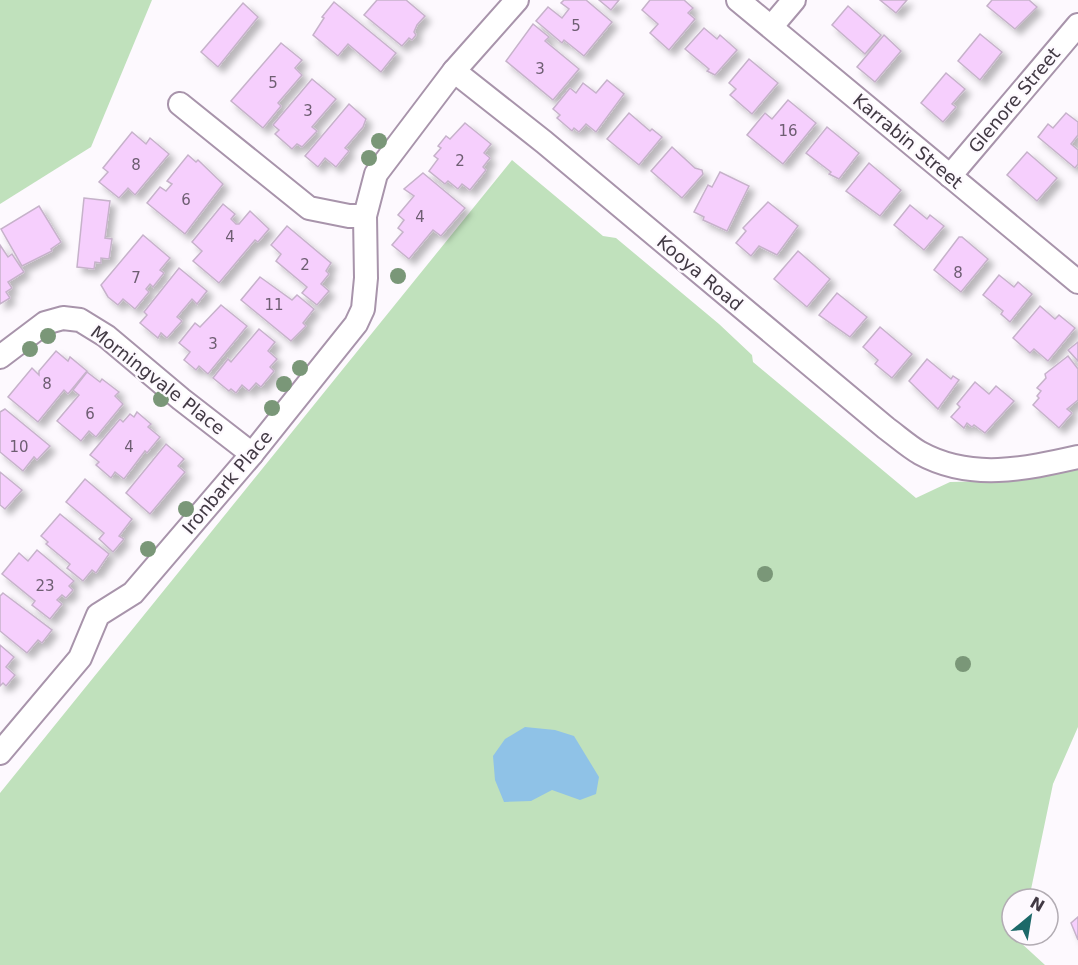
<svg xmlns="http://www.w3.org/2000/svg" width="1078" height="965" font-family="'DejaVu Sans',sans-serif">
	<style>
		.green { fill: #c0e1bc }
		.water { fill: #8fc2e7 }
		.building { fill: #f6cffd; stroke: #c6b2ca; stroke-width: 1.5; filter: url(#shadow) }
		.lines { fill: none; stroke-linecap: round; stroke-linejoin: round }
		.minor-casing { stroke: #a894ab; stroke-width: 26 }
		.minor { stroke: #fff; stroke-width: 22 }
		.tree { fill: #7a9778 }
		.labels { text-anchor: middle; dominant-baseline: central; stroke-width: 4.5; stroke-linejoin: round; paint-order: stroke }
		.number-label { font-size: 15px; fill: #6e5e72 }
		.street-label { font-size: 18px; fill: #413943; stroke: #fdf9fe }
	</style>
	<defs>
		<filter id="shadow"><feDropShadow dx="5.5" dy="5.5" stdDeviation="3" flood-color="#0004"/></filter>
	</defs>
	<rect width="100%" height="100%" fill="#fdf9fe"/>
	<g class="green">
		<path d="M0,0H152L91,147L0,204Z"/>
		<path d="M512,160L603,236L616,238L719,324L752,355L753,362L916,498L950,482L994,481L1034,476L1078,465V727L1053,784L1029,899H1012V935H1021L1020,942L1045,965H0V793Z"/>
	</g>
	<path class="water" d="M525,727L555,730L574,736L599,777L596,794L580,800L552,790L531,801L504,802L495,780L493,756L505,739Z"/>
	<g class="building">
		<path d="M377,0H406L425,16L417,25L414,32L416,35L412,40L409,38L402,46L364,15Z"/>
		<path d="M564,0H586L612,22L584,56L564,40L562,43L536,21L548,7L562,18L569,9L561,3Z"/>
		<path d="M599,0H619L611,10Z"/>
		<path d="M650,0H684L693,8L688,13L695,19L669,50L650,33L658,24L642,10Z"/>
		<path d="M880,0H907L896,13Z"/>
		<path d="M992,0H1029L1037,7L1015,29L987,6Z"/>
		<path d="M334,2L396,53L381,72L348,44L338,56L313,35L324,18L322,17Z"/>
		<path d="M243,3L258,17L218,67L201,52Z"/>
		<path d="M848,6L881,35L865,54L832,25Z"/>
		<path d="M533,24L549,37L545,41L579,69L553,100L506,61Z"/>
		<path d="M704,28L717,39L720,35L737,50L715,75L707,71L709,69L685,49Z"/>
		<path d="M980,34L1002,52L980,80L958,61Z"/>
		<path d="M884,35L901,51L875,82L857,67Z"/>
		<path d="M281,43L302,60L295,68L302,75L278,103L281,106L263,128L231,101Z"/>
		<path d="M749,59L778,83L752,114L730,95L736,89L729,83Z"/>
		<path d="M946,73L965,89L952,104L956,107L943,122L921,103Z"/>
		<path d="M312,79L336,99L312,127L317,131L302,147L297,144L292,149L275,134L279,130L273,125Z"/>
		<path d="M607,80L624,94L596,132L586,124L579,132L574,128L572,131L557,118L560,115L553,109L570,88L576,93L583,83L596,93Z"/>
		<path d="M788,100L816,123L783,164L747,135L765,113L772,119Z"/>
		<path d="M349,104L366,119L363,127L345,148L349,151L336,167L325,158L318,167L305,156Z"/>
		<path d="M629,113L650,131L652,129L662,137L639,165L607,139Z"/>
		<path d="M1066,113L1078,122V135L1071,144L1078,150V164L1075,168L1038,137L1048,124L1053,128Z"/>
		<path d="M465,123L491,144L484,153L490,158L483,167L486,170L470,190L462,184L458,189L448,181L445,184L429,171L438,159L434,156L441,148L438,146L446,136L450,139Z"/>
		<path d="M827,127L859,153L839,179L829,174L831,172L806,153Z"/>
		<path d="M132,132L146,144L150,138L169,154L135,195L128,188L119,198L99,182L108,172L103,168Z"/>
		<path d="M672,147L695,168L702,170L703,174L682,198L651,171Z"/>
		<path d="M1027,152L1057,178L1037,201L1007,175Z"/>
		<path d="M188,155L196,162L198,160L223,184L185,234L147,203L160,187L166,191L172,184L167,181Z"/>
		<path d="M869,163L901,190L880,216L846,191Z"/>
		<path d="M720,172L749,186L727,231L703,220L704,217L694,212L708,185L712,187Z"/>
		<path d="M423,173L465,208L441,236L433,230L409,259L392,245L403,232L398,228L404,220L398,215L414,196L404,189Z"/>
		<path d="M84,198L110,201L105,238L112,239L109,259L101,258V263L95,262L94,269L77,267Z"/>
		<path d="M768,202L798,226L777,255L759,246L751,256L736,243L746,231L743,228Z"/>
		<path d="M223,204L235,214L231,219L236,224H239L250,211L269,229L258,242L255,240L219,283L193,261L202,251L192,242Z"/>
		<path d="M910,205L927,219L930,215L944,226L924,250L894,225Z"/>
		<path d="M39,206L61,242L51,249L52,251L22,266L1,229Z"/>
		<path d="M287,226L331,263L326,271L329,274L321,284L329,291L317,305L302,293L307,287L276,261L281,254L271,245Z"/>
		<path d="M143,235L170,258L160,270L164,273L153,287L150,284L146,289L149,292L135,309L123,299L118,305L108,297L101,285Z"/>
		<path d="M959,237H962L988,259L961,292L934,270Z"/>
		<path d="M0,245L8,257L12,254L24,272L8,282L12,288L6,292L10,298L0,304Z"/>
		<path d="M798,251L830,279L807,307L774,279Z"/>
		<path d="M179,268L207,291L197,304L192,299L177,317L182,321L167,338L161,333L158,338L140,323L147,315L144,312Z"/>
		<path d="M999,275L1014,287L1018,282L1032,294L1010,322L1001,314L1003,311L983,295Z"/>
		<path d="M260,277L292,300L297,295L314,309L303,323L306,326L291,341L241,300Z"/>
		<path d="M837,293L867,317L850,337L819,315Z"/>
		<path d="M221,305L247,326L208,374L199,366L196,370L184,360L190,352L179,343L195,323L200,327Z"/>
		<path d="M1040,306L1055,319L1059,315L1075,328L1048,361L1034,349L1030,353L1013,338Z"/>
		<path d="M880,327L912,354L892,378L875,364L878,360L863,347Z"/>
		<path d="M259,329L275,342L268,351L277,359L270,367L274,371L261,387L256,383L249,391L242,385L236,393L231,389L229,391L213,378L228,359L231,362Z"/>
		<path d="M1078,342V361L1068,350Z"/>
		<path d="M56,351L68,361L70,357L87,371L68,394L64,390L38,422L8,397L32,368L39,375V371Z"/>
		<path d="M1068,356L1078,369V400L1067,409L1072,413L1059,428L1033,405L1039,398L1037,396L1041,391L1037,388L1046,378L1045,374Z"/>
		<path d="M927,359L951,379L953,376L959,380L938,409L909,381Z"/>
		<path d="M87,372L100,382L102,379L119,392L115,396L123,404L96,437L89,431L81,441L57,421L79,395L73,390Z"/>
		<path d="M975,382L989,394L996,386L1014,401L985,433L974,425L972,427L967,423L964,428L951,417L960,407L957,404Z"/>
		<path d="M5,409L50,446L37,460L34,457L23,471L0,452V412Z"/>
		<path d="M137,412L151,424L148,427L160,437L147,453L145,451L124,479L115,472L111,478L96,465L99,462L90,455L120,419L123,422L130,414L134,417Z"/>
		<path d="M166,444L184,459L178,466L185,472L150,514L126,493Z"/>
		<path d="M0,472L22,490L5,509L0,505Z"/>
		<path d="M85,479L132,519L119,536L124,539L113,552L99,539L104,533L66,502Z"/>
		<path d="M60,514L109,554L96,573L92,570L83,581L67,568L70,564L46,544L48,542L41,536Z"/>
		<path d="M37,550L74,581L69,586L73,590L66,598L62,595L57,600L62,604L50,619L32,605L35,601L2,574L19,553L28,561Z"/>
		<path d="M3,593L52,630L42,643L38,640L27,653L0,631V596Z"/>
		<path d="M0,645L14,657L6,667L15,675L6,686L3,683L0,686Z"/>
		<path d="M1078,917V940L1071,923Z"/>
	</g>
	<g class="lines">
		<defs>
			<g id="minor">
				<path d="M738,0L1078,282"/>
				<path d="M772,26L794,0"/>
				<path d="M454,71L517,0"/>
				<path d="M180,104L309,208L349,216H365"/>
				<path d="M950,176L1078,25"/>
				<path d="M0,357L45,323L63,318L80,320L106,336L181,399L252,454"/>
				<path d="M0,753L80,658L98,615L133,593L252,454L356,324L363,309L366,278L365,216L376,174L454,71L544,142L886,428C897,436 908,446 920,453C971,481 1025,469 1078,457"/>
			</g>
		</defs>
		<use href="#minor" class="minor-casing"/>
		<use href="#minor" class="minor"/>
	</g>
	<g class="tree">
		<circle cx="379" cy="141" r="8"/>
		<circle cx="369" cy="158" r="8"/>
		<circle cx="398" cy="276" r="8"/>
		<circle cx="48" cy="336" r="8"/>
		<circle cx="30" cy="349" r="8"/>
		<circle cx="300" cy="368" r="8"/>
		<circle cx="284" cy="384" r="8"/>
		<circle cx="161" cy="399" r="8"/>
		<circle cx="272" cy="408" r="8"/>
		<circle cx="186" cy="509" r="8"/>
		<circle cx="148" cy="549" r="8"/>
		<circle cx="765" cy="574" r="8"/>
		<circle cx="963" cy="664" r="8"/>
	</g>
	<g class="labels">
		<g class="number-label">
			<text x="576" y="26">5</text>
			<text x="540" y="69">3</text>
			<text x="273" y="83">5</text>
			<text x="308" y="111">3</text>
			<text x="788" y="131">16</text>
			<text x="460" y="161">2</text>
			<text x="136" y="165">8</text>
			<text x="186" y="200">6</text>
			<text x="420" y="217">4</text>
			<text x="230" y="237">4</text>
			<text x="305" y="265">2</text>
			<text x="958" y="273">8</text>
			<text x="136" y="278">7</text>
			<text x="274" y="305">11</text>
			<text x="213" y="344">3</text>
			<text x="47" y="384">8</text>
			<text x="90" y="414">6</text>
			<text x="19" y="447">10</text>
			<text x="129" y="447">4</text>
			<text x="45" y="586">23</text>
		</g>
		<g class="street-label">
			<text transform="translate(1014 100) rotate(-50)">Glenore Street</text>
			<text transform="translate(908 141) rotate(40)">Karrabin Street</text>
			<text transform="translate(700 273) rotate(40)">Kooya Road</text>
			<text transform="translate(158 380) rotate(38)">Morningvale Place</text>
			<text transform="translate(227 482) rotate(-50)">Ironbark Place</text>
		</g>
	</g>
	<g transform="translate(1030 917) rotate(30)"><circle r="28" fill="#fdf9fe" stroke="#b2acb3" stroke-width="1.5"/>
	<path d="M0-4.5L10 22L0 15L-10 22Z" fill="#1c6969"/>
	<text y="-9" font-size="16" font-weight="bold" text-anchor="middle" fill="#413943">N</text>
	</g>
</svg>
